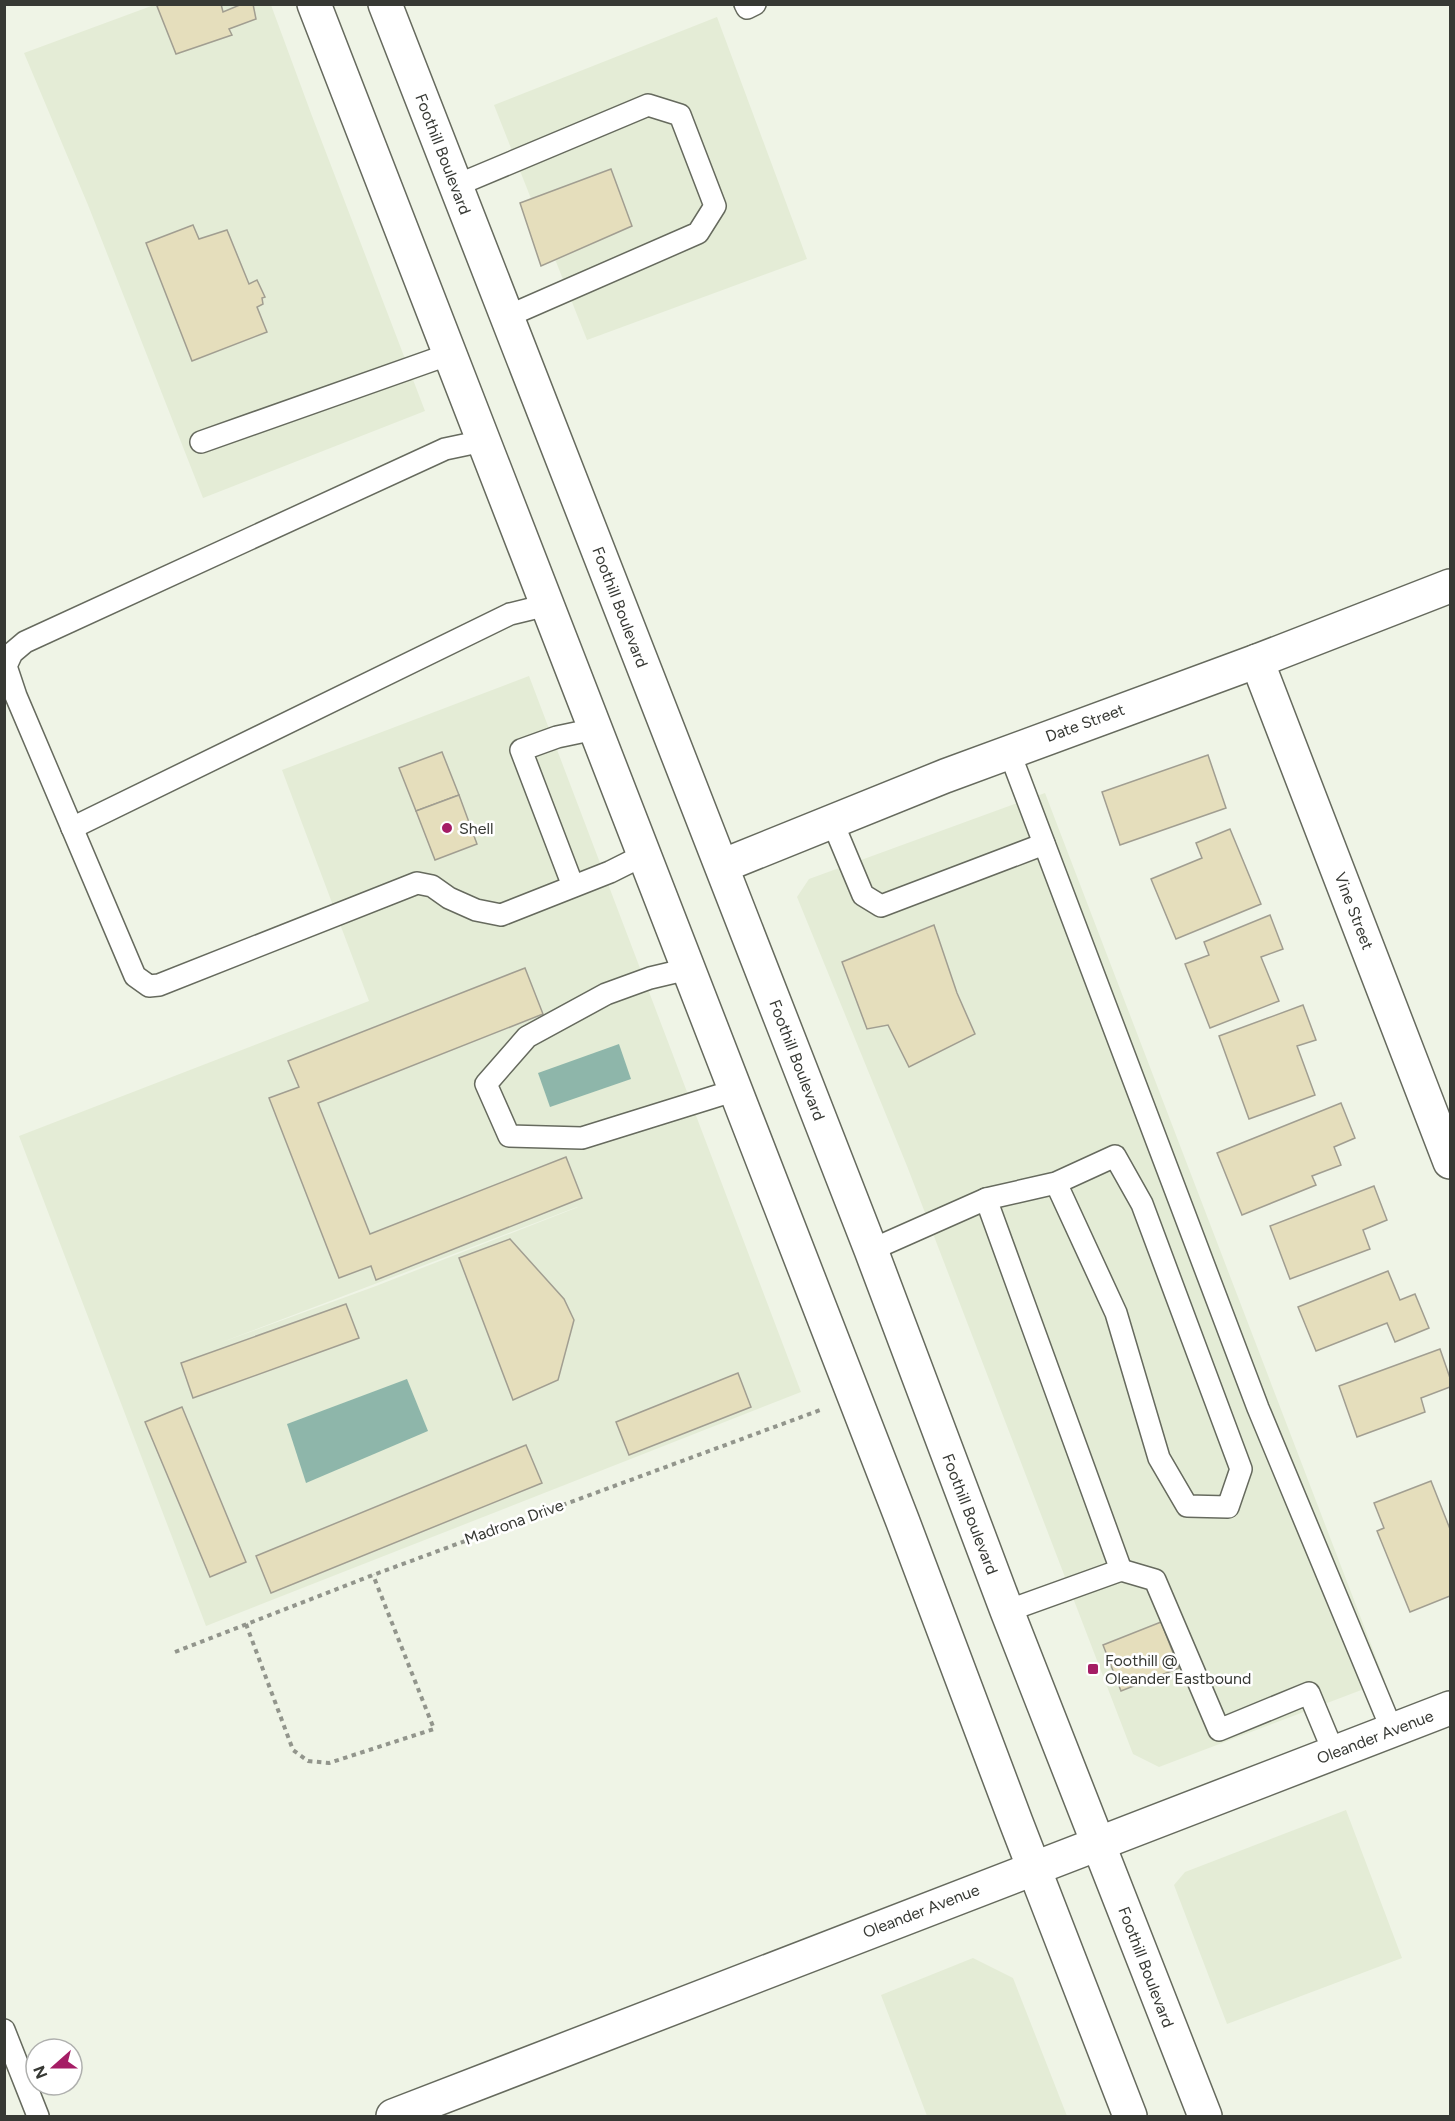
<svg xmlns="http://www.w3.org/2000/svg" width="1455" height="2121" font-family="Figtree,sans-serif">
	<style>
		.built { fill: #e4ecd6; fill-rule: evenodd }
		.water { fill: #8eb6aa }
		.building { fill: #e5debc; stroke: #a19e91; stroke-width: 1.5 }
		.lines { fill: none; stroke-linecap: round; stroke-linejoin: round }
		.service-casing { stroke: #666a5e; stroke-width: 24 }
		.minor-casing { stroke: #666a5e; stroke-width: 36 }
		.tertiary-casing { stroke: #666a5e; stroke-width: 36 }
		.primary-casing { stroke: #666a5e; stroke-width: 36 }
		.path { stroke: #92958c; stroke-width: 4; stroke-dasharray: 4.5 4.5; stroke-linecap: butt }
		.service { stroke: #fff; stroke-width: 21 }
		.minor { stroke: #fff; stroke-width: 33 }
		.tertiary { stroke: #fff; stroke-width: 33 }
		.primary { stroke: #fff; stroke-width: 33 }
		.poi-dot { fill: #a51d65; stroke: #fff; stroke-width: 2 }
		.labels { text-anchor: middle; dominant-baseline: central; stroke-width: 5; stroke-linejoin: round; paint-order: stroke }
		.street-label { font-size: 16px; fill: #373934; stroke: #fff }
		.poi-label { font-size: 16px; fill: #373934; stroke: #fff; text-anchor: start }
	</style>
	<rect width="100%" height="100%" fill="#eff4e6"/>
	<g class="built">
		<path d="M154,5H271L312,116L425,411L203,498L88,205L24,53Z"/>
		<path d="M717,17L807,259L587,340L494,105Z"/>
		<path d="M529,676L801,1392L206,1626L19,1136L369,1001L282,770ZM578,1207L376,1286L217,1344L577,1207Z"/>
		<path d="M1045,793L1385,1681L1159,1767L1133,1754L907,1166L797,897L809,879Z"/>
		<path d="M1346,1810L1402,1958L1227,2024L1174,1885L1185,1872Z"/>
		<path d="M973,1958L1013,1978L1067,2116H927L881,1995Z"/>
	</g>
	<g class="water">
		<path d="M619,1044L631,1079L550,1107L538,1073Z"/>
		<path d="M407,1379L428,1431L306,1483L287,1424Z"/>
	</g>
	<g class="building">
		<path d="M161,4H221L223,12L242,4H253L256,19L229,29L232,35L176,54L157,6Z"/>
		<path d="M611,169L632,226L541,266L520,203Z"/>
		<path d="M193,225L199,239L227,230L249,284L257,280L265,297L262,298L263,304L257,307L267,332L192,361L146,243Z"/>
		<path d="M442,752L459,795L416,811L399,768Z"/>
		<path d="M1208,755L1226,808L1120,845L1102,792Z"/>
		<path d="M459,795L477,844L435,860L416,811Z"/>
		<path d="M1230,829L1261,904L1176,939L1151,879L1202,858L1196,843Z"/>
		<path d="M1270,915L1283,949L1261,957L1279,1001L1210,1028L1185,964L1209,955L1204,942Z"/>
		<path d="M934,925L957,993L975,1034L909,1067L888,1025L867,1029L842,962Z"/>
		<path d="M525,968L543,1014L318,1103L370,1234L566,1157L582,1198L376,1280L371,1266L339,1278L269,1098L299,1087L288,1061Z"/>
		<path d="M1303,1005L1316,1040L1297,1046L1315,1095L1249,1119L1219,1036Z"/>
		<path d="M1341,1103L1355,1138L1334,1147L1341,1165L1312,1176L1316,1185L1242,1215L1217,1153Z"/>
		<path d="M1374,1186L1387,1220L1363,1230L1370,1249L1290,1279L1270,1226Z"/>
		<path d="M510,1239L564,1299L574,1320L558,1380L513,1400L459,1258Z"/>
		<path d="M1388,1271L1400,1300L1415,1294L1429,1328L1395,1342L1387,1323L1316,1351L1298,1307Z"/>
		<path d="M346,1304L359,1338L193,1398L181,1363Z"/>
		<path d="M1440,1349L1450,1378V1387L1421,1398L1425,1412L1357,1437L1339,1386Z"/>
		<path d="M738,1373L751,1407L629,1455L616,1422Z"/>
		<path d="M182,1407L246,1562L210,1577L145,1422Z"/>
		<path d="M526,1445L542,1483L271,1593L256,1556Z"/>
		<path d="M1431,1481L1450,1529V1596L1410,1612L1377,1531L1384,1528L1374,1503Z"/>
		<path d="M1161,1622L1179,1668L1121,1691L1103,1645Z"/>
	</g>
	<g class="lines">
		<defs>
			<g id="service">
				<path d="M745,4L747,8L755,4"/>
				<path d="M455,186L648,105L680,115L715,206L698,233L506,317"/>
				<path d="M483,441L445,449L25,642L12,653L6,666L16,696L135,976L149,986L159,985L417,883L432,886L449,898L476,910L501,915L610,872L644,855"/>
				<path d="M201,442L450,354"/>
				<path d="M1009,751L1258,1408L1392,1730"/>
				<path d="M832,821L863,895L881,906L1044,844"/>
				<path d="M72,828L510,614L547,605"/>
				<path d="M573,886L521,750L557,737L595,729"/>
				<path d="M688,969L650,978L606,994L527,1037L486,1084L509,1136L582,1138L736,1090"/>
				<path d="M986,1199L1056,1183L1115,1156L1142,1204L1241,1469L1228,1507L1187,1506L1159,1458L1116,1313L1056,1183"/>
				<path d="M871,1250L986,1199L1121,1570"/>
				<path d="M1007,1611L1121,1570L1155,1580L1219,1730L1309,1693L1334,1753"/>
				<path d="M4,2030L38,2116"/>
			</g>
			<g id="minor">
				<path d="M1257,661L1450,1162"/>
				<path d="M722,866L945,776L1257,661L1450,586"/>
			</g>
			<path id="tertiary" d="M393,2116L1450,1708"/>
			<g id="primary">
				<path d="M314,4L903,1522L1016,1822L1130,2116"/>
				<path d="M385,4L871,1250L1007,1611L1205,2116"/>
			</g>
		</defs>
		<use href="#service" class="service-casing"/>
		<use href="#minor" class="minor-casing"/>
		<use href="#tertiary" class="tertiary-casing"/>
		<use href="#primary" class="primary-casing"/>
		<g class="path">
			<path d="M246,1624L293,1750L308,1761L329,1763L434,1729L373,1575"/>
			<path d="M175,1652L373,1575L823,1409"/>
		</g>
		<use href="#service" class="service"/>
		<use href="#minor" class="minor"/>
		<use href="#tertiary" class="tertiary"/>
		<use href="#primary" class="primary"/>
	</g>
	<g class="poi-dot">
		<circle cx="447" cy="828" r="6"/>
		<rect x="1087" y="1663" width="12" height="12" rx="3"/>
	</g>
	<g class="labels">
		<g class="street-label">
			<text transform="translate(443 154) rotate(69)">Foothill Boulevard</text>
			<text transform="translate(620 607) rotate(69)">Foothill Boulevard</text>
			<text transform="translate(1085 723) rotate(-20)">Date Street</text>
			<text transform="translate(1354 911) rotate(69)">Vine Street</text>
			<text transform="translate(797 1060) rotate(69)">Foothill Boulevard</text>
			<text transform="translate(970 1514) rotate(69)">Foothill Boulevard</text>
			<text transform="translate(514 1522) rotate(-20)">Madrona Drive</text>
			<text transform="translate(1375 1737) rotate(-21)">Oleander Avenue</text>
			<text transform="translate(921 1911) rotate(-21)">Oleander Avenue</text>
			<text transform="translate(1146 1967) rotate(69)">Foothill Boulevard</text>
		</g>
		<g class="poi-label">
			<text x="459" y="828">Shell</text>
			<text x="1105" y="1660">Foothill @<tspan x="1105" dy="18">Oleander Eastbound</tspan></text>
		</g>
	</g>
	<rect width="1455" height="2121" fill="none" stroke="#373934" stroke-width="12"/>
	<g transform="translate(54 2067) rotate(249)"><circle r="28" fill="#ffffff" stroke="#afb0ae" stroke-width="1.5"/>
	<path d="M0-4.5L10 22L0 15L-10 22Z" fill="#a51d65"/>
	<text y="-9" font-size="16" font-weight="bold" text-anchor="middle" fill="#373934">N</text>
	</g>
</svg>
